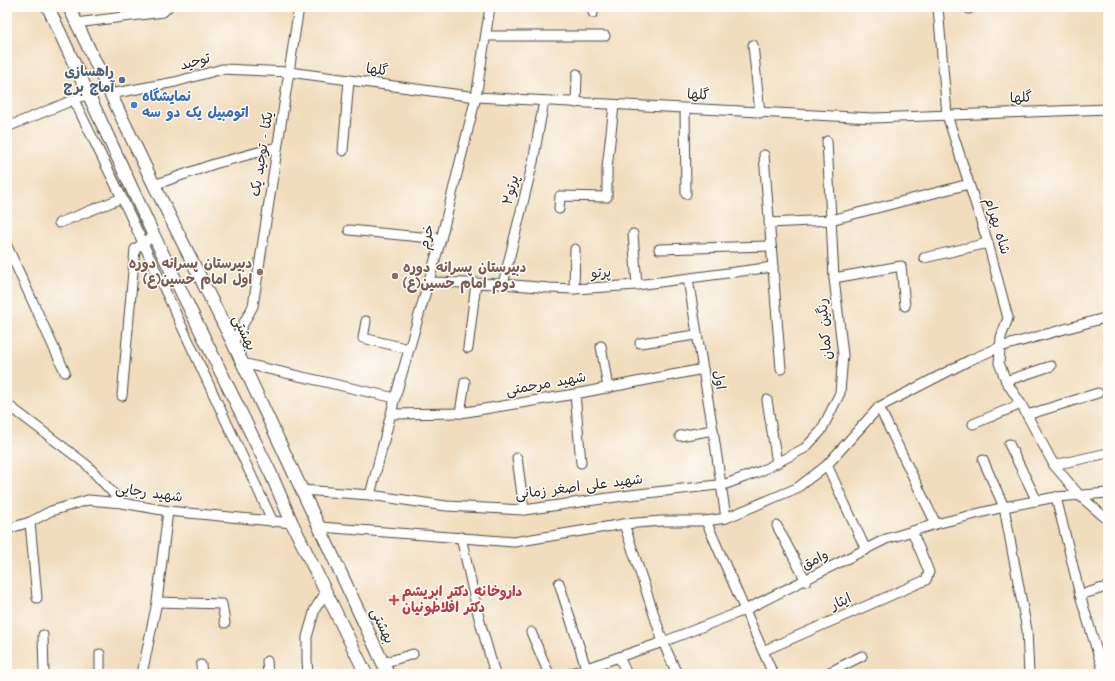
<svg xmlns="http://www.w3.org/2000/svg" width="1115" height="681" font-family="'Architects Daughter','Playpen Sans Arabic',sans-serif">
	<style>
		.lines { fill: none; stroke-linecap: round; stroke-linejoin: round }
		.minor-casing { stroke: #494641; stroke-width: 11 }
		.major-casing { stroke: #494641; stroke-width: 14 }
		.minor { stroke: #fff; stroke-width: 9 }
		.major { stroke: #fff; stroke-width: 12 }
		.service-dot { fill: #5c6f8a; stroke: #fdfcf7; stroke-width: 1.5 }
		.shop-dot { fill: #3f7fe0; stroke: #fdfcf7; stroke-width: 1.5 }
		.education-dot { fill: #8d6e63; stroke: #fdfcf7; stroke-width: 1.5 }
		.health-dot { fill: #e0444e; stroke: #fdfcf7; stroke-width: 1.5 }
		.labels { text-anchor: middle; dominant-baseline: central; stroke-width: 3; stroke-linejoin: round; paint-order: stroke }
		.street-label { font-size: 14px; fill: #2b2b2b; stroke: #fdfcf7 }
		.service-label { font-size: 14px; font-weight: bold; fill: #4e5e75; stroke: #fdfcf7; text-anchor: end }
		.shop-label { font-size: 14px; font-weight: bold; fill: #366cbe; stroke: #fdfcf7; text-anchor: start }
		.education-label { font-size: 14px; font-weight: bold; fill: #785e54; stroke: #fdfcf7; text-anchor: end }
		.health-label { font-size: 14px; font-weight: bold; fill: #be3a42; stroke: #fdfcf7; text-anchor: start }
	</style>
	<rect width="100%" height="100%" fill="#fdfcf7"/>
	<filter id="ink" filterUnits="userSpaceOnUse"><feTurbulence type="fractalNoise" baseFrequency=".025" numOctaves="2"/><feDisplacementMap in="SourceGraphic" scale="8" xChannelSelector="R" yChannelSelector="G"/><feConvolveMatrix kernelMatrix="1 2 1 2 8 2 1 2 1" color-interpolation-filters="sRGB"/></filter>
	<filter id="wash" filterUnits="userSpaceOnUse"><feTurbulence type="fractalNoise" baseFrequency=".012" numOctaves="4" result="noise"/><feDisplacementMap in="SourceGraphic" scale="16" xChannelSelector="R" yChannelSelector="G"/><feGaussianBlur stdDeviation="0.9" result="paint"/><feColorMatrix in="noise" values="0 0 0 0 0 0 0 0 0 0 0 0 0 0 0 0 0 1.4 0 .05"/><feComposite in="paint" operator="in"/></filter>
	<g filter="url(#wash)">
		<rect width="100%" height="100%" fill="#f1ddbd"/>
	</g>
	<g filter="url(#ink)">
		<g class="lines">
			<defs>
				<g id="minor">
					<path d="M938,7L947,115L988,243L1008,318L1001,337L999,363L1006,381L1021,404L1054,465L1080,496L1108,520"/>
					<path d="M969,9V7"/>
					<path d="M593,13L594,7"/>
					<path d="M76,23L163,12L168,7"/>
					<path d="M486,36H605"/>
					<path d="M753,45L760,113"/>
					<path d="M110,94L175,82L222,69L289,72L476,97L814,115L873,118L1108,109"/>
					<path d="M74,100L122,198L273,522"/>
					<path d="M576,103L577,74"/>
					<path d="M685,109L686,194"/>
					<path d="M7,127L88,94"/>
					<path d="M343,151L349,80"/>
					<path d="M764,155L781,369"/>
					<path d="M154,185L214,164L277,147"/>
					<path d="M559,209L560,196L607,197V168L614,106"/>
					<path d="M59,223L122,198"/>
					<path d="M769,223L831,220L969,184"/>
					<path d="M349,230L441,239"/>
					<path d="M633,234L637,285"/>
					<path d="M7,246L65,372"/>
					<path d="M659,249L771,246"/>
					<path d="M924,258L988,243"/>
					<path d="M834,278L901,266L905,306"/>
					<path d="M688,279L713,430L726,518"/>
					<path d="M429,282L503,284L549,288L574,289L637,285L773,267"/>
					<path d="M503,284L533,162L544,101"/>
					<path d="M574,289L575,249"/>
					<path d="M366,321L363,338L409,349"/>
					<path d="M233,343L253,306L299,7"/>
					<path d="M640,343L696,335"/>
					<path d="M601,346L608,388"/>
					<path d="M468,348L476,283"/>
					<path d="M242,363L395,398"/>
					<path d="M1006,381L1051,366"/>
					<path d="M575,394L581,463"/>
					<path d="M122,396L135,249L154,236"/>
					<path d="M767,400L777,463"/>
					<path d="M7,404L87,465L122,503"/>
					<path d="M879,407L936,524"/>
					<path d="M460,413L465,382"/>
					<path d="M392,414L460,413L575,394L703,369"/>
					<path d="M1027,415L1098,393"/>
					<path d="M973,424L1021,404"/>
					<path d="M680,436L713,430"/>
					<path d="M1009,444L1037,501"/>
					<path d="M517,458L524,510"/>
					<path d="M983,460L1004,507L1027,630L1029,674"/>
					<path d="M827,465L866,550"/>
					<path d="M1054,465L1108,453"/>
					<path d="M302,490L370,495L446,506L524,510L630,495L726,484L761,471L805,448L821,431L840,393L843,355L834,278L827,141"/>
					<path d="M370,495L395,398L441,239L476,97L490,7"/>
					<path d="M1056,497L1080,595L1104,674"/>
					<path d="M706,521L773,674"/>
					<path d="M30,522L37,598"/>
					<path d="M624,524L663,642L677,674"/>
					<path d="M777,526L806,581"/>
					<path d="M320,527L514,542L624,524L662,521H706L726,518L797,488L827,465L879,407L970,360L1000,347L1108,317"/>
					<path d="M7,529L30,522L51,511L88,500L122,503L168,511L292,523"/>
					<path d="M461,537L479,618L495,674"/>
					<path d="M559,583L586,668"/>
					<path d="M1080,595L1103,588"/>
					<path d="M157,602L222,604L225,623"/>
					<path d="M531,632L549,674"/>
					<path d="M43,635L44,674"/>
					<path d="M763,651L926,580L929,572L912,531"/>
					<path d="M100,654V674"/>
					<path d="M619,657L627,674"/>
					<path d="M267,661L268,674"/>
					<path d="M383,663L413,654"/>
					<path d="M201,665L202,674"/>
					<path d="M142,674L157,602L168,511"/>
					<path d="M308,674L307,661V637L315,609L326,592"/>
					<path d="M569,674L663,642L745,610L886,539L936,524L1004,507L1056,497L1108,493"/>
					<path d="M826,674L862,656"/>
				</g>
				<g id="major">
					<path d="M48,7L154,236L271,474L292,523L366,674"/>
					<path d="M69,7L154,185L233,343L388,674"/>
				</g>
			</defs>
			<use href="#minor" class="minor-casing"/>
			<use href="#major" class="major-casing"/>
			<use href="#minor" class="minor"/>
			<use href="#major" class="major"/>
		</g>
	</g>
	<circle class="service-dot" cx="122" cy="80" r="4"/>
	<circle class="shop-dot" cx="134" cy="105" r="4"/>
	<g class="education-dot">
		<circle cx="260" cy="272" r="4"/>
		<circle cx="395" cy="276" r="4"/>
	</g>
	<path class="health-dot" d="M392 594h4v4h4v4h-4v4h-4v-4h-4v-4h4z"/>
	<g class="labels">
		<g class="street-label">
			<text transform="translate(195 62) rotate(-16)">توحید</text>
			<text transform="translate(377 70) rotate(8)">گلها</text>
			<text transform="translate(698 95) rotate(3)">گلها</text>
			<text transform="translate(1021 98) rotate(-2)">گلها</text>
			<text transform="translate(262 154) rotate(-81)">یکتا - توحید یک</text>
			<text transform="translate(511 190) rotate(-76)">پرتو۲</text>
			<text transform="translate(997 226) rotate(73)">شاه بهرام</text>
			<text transform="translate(427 237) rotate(-75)">خرم</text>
			<text transform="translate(601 273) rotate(-3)">پرتو</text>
			<text transform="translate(825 329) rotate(-95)">رنگین کمان</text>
			<text transform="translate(244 333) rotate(65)">بهشتی</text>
			<text transform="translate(719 380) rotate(81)">اول</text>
			<text transform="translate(546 384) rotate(-10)">شهید مرحمتی</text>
			<text transform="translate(579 487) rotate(-7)">شهید علی اصغر زمانی</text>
			<text transform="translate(149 493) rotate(8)">شهید رجایی</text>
			<text transform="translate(815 560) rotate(-27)">وامق</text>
			<text transform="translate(841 602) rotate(-24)">ایثار</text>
			<text transform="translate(382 626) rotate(65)">بهشتی</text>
		</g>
		<g class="service-label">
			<text x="114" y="72">راهسازی<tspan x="114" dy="16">آماج برج</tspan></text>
		</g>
		<g class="shop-label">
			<text x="142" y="97">نمایشگاه<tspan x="142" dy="16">اتومبیل یک دو سه</tspan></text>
		</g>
		<g class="education-label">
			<text x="252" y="264">دبیرستان پسرانه دوره<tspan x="252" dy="16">اول امام حسین(ع)</tspan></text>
			<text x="403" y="268" text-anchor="start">دبیرستان پسرانه دوره<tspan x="403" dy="16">دوم امام حسین(ع)</tspan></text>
		</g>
		<g class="health-label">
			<text x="402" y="592">داروخانه دکتر ابریشم<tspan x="402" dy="16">دکتر افلاطونیان</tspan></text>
		</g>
	</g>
	<rect width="1115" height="681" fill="none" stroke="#fdfcf7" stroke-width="24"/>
</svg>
